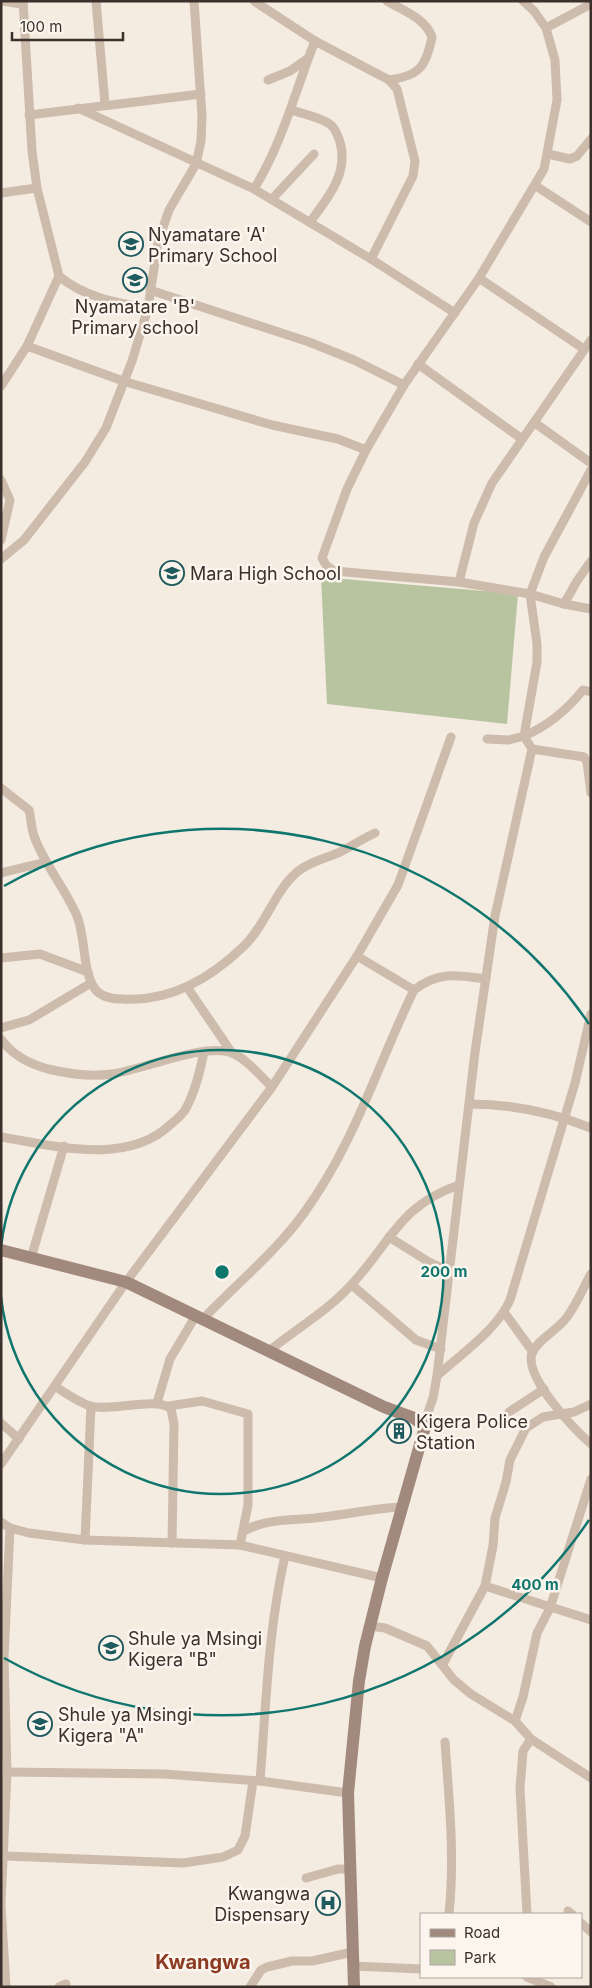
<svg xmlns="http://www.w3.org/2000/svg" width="592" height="1988" font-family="Inter,sans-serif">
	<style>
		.green { fill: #b8c4a0 }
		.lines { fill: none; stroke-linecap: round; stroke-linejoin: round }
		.street { stroke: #cdbbac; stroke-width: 9 }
		.secondary { stroke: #a18a7d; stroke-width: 12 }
		.ring { fill: none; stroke: #0f766e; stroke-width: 2.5 }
		.labels { text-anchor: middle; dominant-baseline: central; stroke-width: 5; stroke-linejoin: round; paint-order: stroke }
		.poi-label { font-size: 18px; fill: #3b302b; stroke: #fbf5ee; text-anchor: start }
		.quarter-label { font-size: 20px; font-weight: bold; fill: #8c3b22; stroke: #fbf5ee }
		.centre { fill: #0f766e; stroke: #fbf5ee; stroke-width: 2.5 }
		.ring-label { font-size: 15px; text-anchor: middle; font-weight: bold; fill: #0f766e; stroke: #fbf5ee; stroke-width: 5; stroke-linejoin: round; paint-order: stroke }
	</style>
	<rect width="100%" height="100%" fill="#f4ebe1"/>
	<path class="green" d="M321,577L518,594L507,724L327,704Z"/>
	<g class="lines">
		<g class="street">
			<path d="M2,1L22,4"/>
			<path d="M23,1L32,151L37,188L59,276C83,297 117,303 148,308"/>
			<path d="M96,1L105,104"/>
			<path d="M254,1L315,41L389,80L397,89L415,161L413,176L371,259"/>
			<path d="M387,1C404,11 425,18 432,37C426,67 419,76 389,80"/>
			<path d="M523,1L534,11L546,28L555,60L557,100L544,169L479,278L404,385L366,450L347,489L322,558L326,565L334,571L459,582L530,594L564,604L591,609"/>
			<path d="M546,28L591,4"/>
			<path d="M268,80L290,71L307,59"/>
			<path d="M78,108L254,189L371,259L455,313"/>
			<path d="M291,110C303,114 321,117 331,125C336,129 338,136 340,142C349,173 328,198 310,222"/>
			<path d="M29,115L201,94"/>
			<path d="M548,154L570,159L577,156L591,139"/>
			<path d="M536,186L591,222"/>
			<path d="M254,189C283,142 295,91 315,41"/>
			<path d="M1,193L37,188"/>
			<path d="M272,199L314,154"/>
			<path d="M479,278L584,349"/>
			<path d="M150,290L309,342L354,360L404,385"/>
			<path d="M27,346L123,381L272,425L338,439L366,450"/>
			<path d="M418,364L522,439"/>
			<path d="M1,386L27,346L59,276"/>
			<path d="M535,423L591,463"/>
			<path d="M1,480L10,500L1,540"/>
			<path d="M1,559L24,540L85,462L106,428L132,361L148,308L158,242L169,210L196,164L201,141L202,116L194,1"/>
			<path d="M459,582L474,523L492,483L591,340"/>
			<path d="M564,604L577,581L591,561"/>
			<path d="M487,739L509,740L524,736L537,662V644L530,594L544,557L591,470"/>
			<path d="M532,749L584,757L587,762L591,793"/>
			<path d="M1,788L29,810C31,818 31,827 34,836C44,864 65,888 77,916C86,938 82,971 95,989C101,997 114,999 123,999C170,1002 211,978 244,946C266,925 274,892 297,872C309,862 323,859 338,853C350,847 362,839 375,833"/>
			<path d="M1,873L46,862"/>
			<path d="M357,956L414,990"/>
			<path d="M1,958L40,954L88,972"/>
			<path d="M187,987L232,1053"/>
			<path d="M1,1028L29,1020L91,983"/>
			<path d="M1,1039C12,1055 30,1064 48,1069C69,1074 91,1077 112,1074C142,1070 206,1042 232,1053C247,1059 260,1076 272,1087"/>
			<path d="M470,1104C513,1104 551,1112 591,1128"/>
			<path d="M1,1137C55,1146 128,1166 171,1124C176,1120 182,1115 185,1110C195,1093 200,1071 204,1052"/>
			<path d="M389,1237L429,1262L449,1271"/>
			<path d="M31,1258L64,1146"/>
			<path d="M591,1274C583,1288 577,1304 567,1317C558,1330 538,1339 532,1353C524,1377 574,1429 591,1444"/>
			<path d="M352,1285L416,1340L441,1349"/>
			<path d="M504,1312L533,1352"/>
			<path d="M202,1320C236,1284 275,1253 304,1213C355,1143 377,1066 414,990C439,971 457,975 486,979"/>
			<path d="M269,1351C296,1329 329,1310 352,1284C391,1242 400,1205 459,1185"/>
			<path d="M437,1376C462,1353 496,1331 510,1300L575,1083L591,1014"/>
			<path d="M56,1387C67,1394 78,1402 90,1406C112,1412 157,1396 171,1409L174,1424L172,1543"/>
			<path d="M157,1403L170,1359L195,1317"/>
			<path d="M169,1406L202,1401L248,1414V1505L240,1545"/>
			<path d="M509,1412L544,1389"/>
			<path d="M1,1423L19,1439"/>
			<path d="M424,1424L433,1398L437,1376L475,1052L495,916L532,749L524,736C548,726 566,711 583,690L591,692"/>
			<path d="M1,1464L126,1282L272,1087L357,956L398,885L451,737"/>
			<path d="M1,1522L10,1528L4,1657L7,1772L1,1903"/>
			<path d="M10,1528L29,1533L85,1540L240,1545L382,1578"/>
			<path d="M244,1531C269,1517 296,1521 323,1517C350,1514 375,1508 403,1507"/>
			<path d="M85,1540L91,1406"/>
			<path d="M485,1586L591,1620"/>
			<path d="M370,1626L385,1628L427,1646L454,1680L471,1694L515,1721L531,1739L591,1778"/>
			<path d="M443,1664L485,1586L493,1546L495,1518L506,1482L510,1460L526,1428L543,1417L574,1412L591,1404"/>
			<path d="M515,1721L523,1697L537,1633L550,1608L591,1479"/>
			<path d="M445,1742C449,1799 455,1857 449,1914"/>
			<path d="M7,1772L164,1774L260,1781L348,1793"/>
			<path d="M260,1781C266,1705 268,1630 285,1556"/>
			<path d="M5,1856L183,1863L223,1857L238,1850L245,1836L253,1781"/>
			<path d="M306,1878L338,1869H350"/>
			<path d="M1,1905L6,1987"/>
			<path d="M568,1911L572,1914"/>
			<path d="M527,1914L520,1788L523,1751L531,1739"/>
			<path d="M581,1923L591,1932"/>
			<path d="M353,1966L421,1969"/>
			<path d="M527,1977L551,1987"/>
			<path d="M59,1987L66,1984"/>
			<path d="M250,1987L261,1970L267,1967L292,1961H312L353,1952"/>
		</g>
		<path class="secondary" d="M1,1250L126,1282L384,1407L414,1418L425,1427L382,1578L365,1646L359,1681L348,1793L354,1987"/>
	</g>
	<g class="ring">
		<path d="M1 1247A222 222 0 1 1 1 1297"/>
		<path d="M589 1520A443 443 0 0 1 4 1658M4 886A443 443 0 0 1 589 1024"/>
	</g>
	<defs>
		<symbol id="school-ring" viewBox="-11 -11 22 22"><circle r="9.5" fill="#fbf5ee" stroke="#1f5a5e" stroke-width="1.5"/><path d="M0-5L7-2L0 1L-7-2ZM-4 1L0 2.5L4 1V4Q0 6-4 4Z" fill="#1f5a5e"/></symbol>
		<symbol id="building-ring" viewBox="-11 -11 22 22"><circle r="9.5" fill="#fbf5ee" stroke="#1f5a5e" stroke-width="1.5"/><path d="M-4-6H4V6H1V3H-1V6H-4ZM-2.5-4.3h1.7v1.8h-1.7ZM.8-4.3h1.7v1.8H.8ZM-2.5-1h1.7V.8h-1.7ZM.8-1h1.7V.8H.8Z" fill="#1f5a5e"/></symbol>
		<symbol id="hospital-ring" viewBox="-11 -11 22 22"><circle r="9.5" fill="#fbf5ee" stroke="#1f5a5e" stroke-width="1.5"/><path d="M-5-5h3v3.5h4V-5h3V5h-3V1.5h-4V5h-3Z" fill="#1f5a5e"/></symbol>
	</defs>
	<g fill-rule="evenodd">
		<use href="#school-ring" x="117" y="230" width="28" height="28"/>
		<use href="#school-ring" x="121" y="266" width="28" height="28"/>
		<use href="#school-ring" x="158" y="559" width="28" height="28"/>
		<use href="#building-ring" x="385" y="1417" width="28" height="28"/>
		<use href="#school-ring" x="97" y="1634" width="28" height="28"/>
		<use href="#school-ring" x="26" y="1710" width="28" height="28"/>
		<use href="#hospital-ring" x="314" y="1889" width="28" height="28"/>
	</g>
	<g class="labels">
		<g class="poi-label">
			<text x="148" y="234">Nyamatare 'A'<tspan x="148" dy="21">Primary School</tspan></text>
			<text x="135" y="306" text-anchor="middle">Nyamatare 'B'<tspan x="135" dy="21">Primary school</tspan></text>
			<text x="190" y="573">Mara High School</text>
			<text x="416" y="1421">Kigera Police<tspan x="416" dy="21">Station</tspan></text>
			<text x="128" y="1638">Shule ya Msingi<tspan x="128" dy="21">Kigera "B"</tspan></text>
			<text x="58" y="1714">Shule ya Msingi<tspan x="58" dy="21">Kigera "A"</tspan></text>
			<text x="310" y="1893" text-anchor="end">Kwangwa<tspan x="310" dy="21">Dispensary</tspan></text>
		</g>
		<g class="quarter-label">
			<text x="203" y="1962">Kwangwa</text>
		</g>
	</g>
	<circle cx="222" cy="1272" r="8" class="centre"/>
	<g class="ring-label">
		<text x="444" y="1277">200 m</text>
		<text x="535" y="1590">400 m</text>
	</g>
	<rect width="592" height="1988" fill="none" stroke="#3b302b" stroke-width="5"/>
	<rect x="420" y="1913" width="162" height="65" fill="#fbf5ee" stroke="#aea6a0"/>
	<rect x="430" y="1929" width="25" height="8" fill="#a18a7d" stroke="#aea6a0"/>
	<text x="464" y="1938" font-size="15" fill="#3b302b">Road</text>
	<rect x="430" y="1950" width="25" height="15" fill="#b8c4a0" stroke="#aea6a0"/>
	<text x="464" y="1963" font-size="15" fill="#3b302b">Park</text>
	<path d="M12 32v8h111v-8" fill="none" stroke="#3b302b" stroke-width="2.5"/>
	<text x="20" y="32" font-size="15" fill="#3b302b" stroke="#fbf5ee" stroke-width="4" paint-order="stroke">100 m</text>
</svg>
